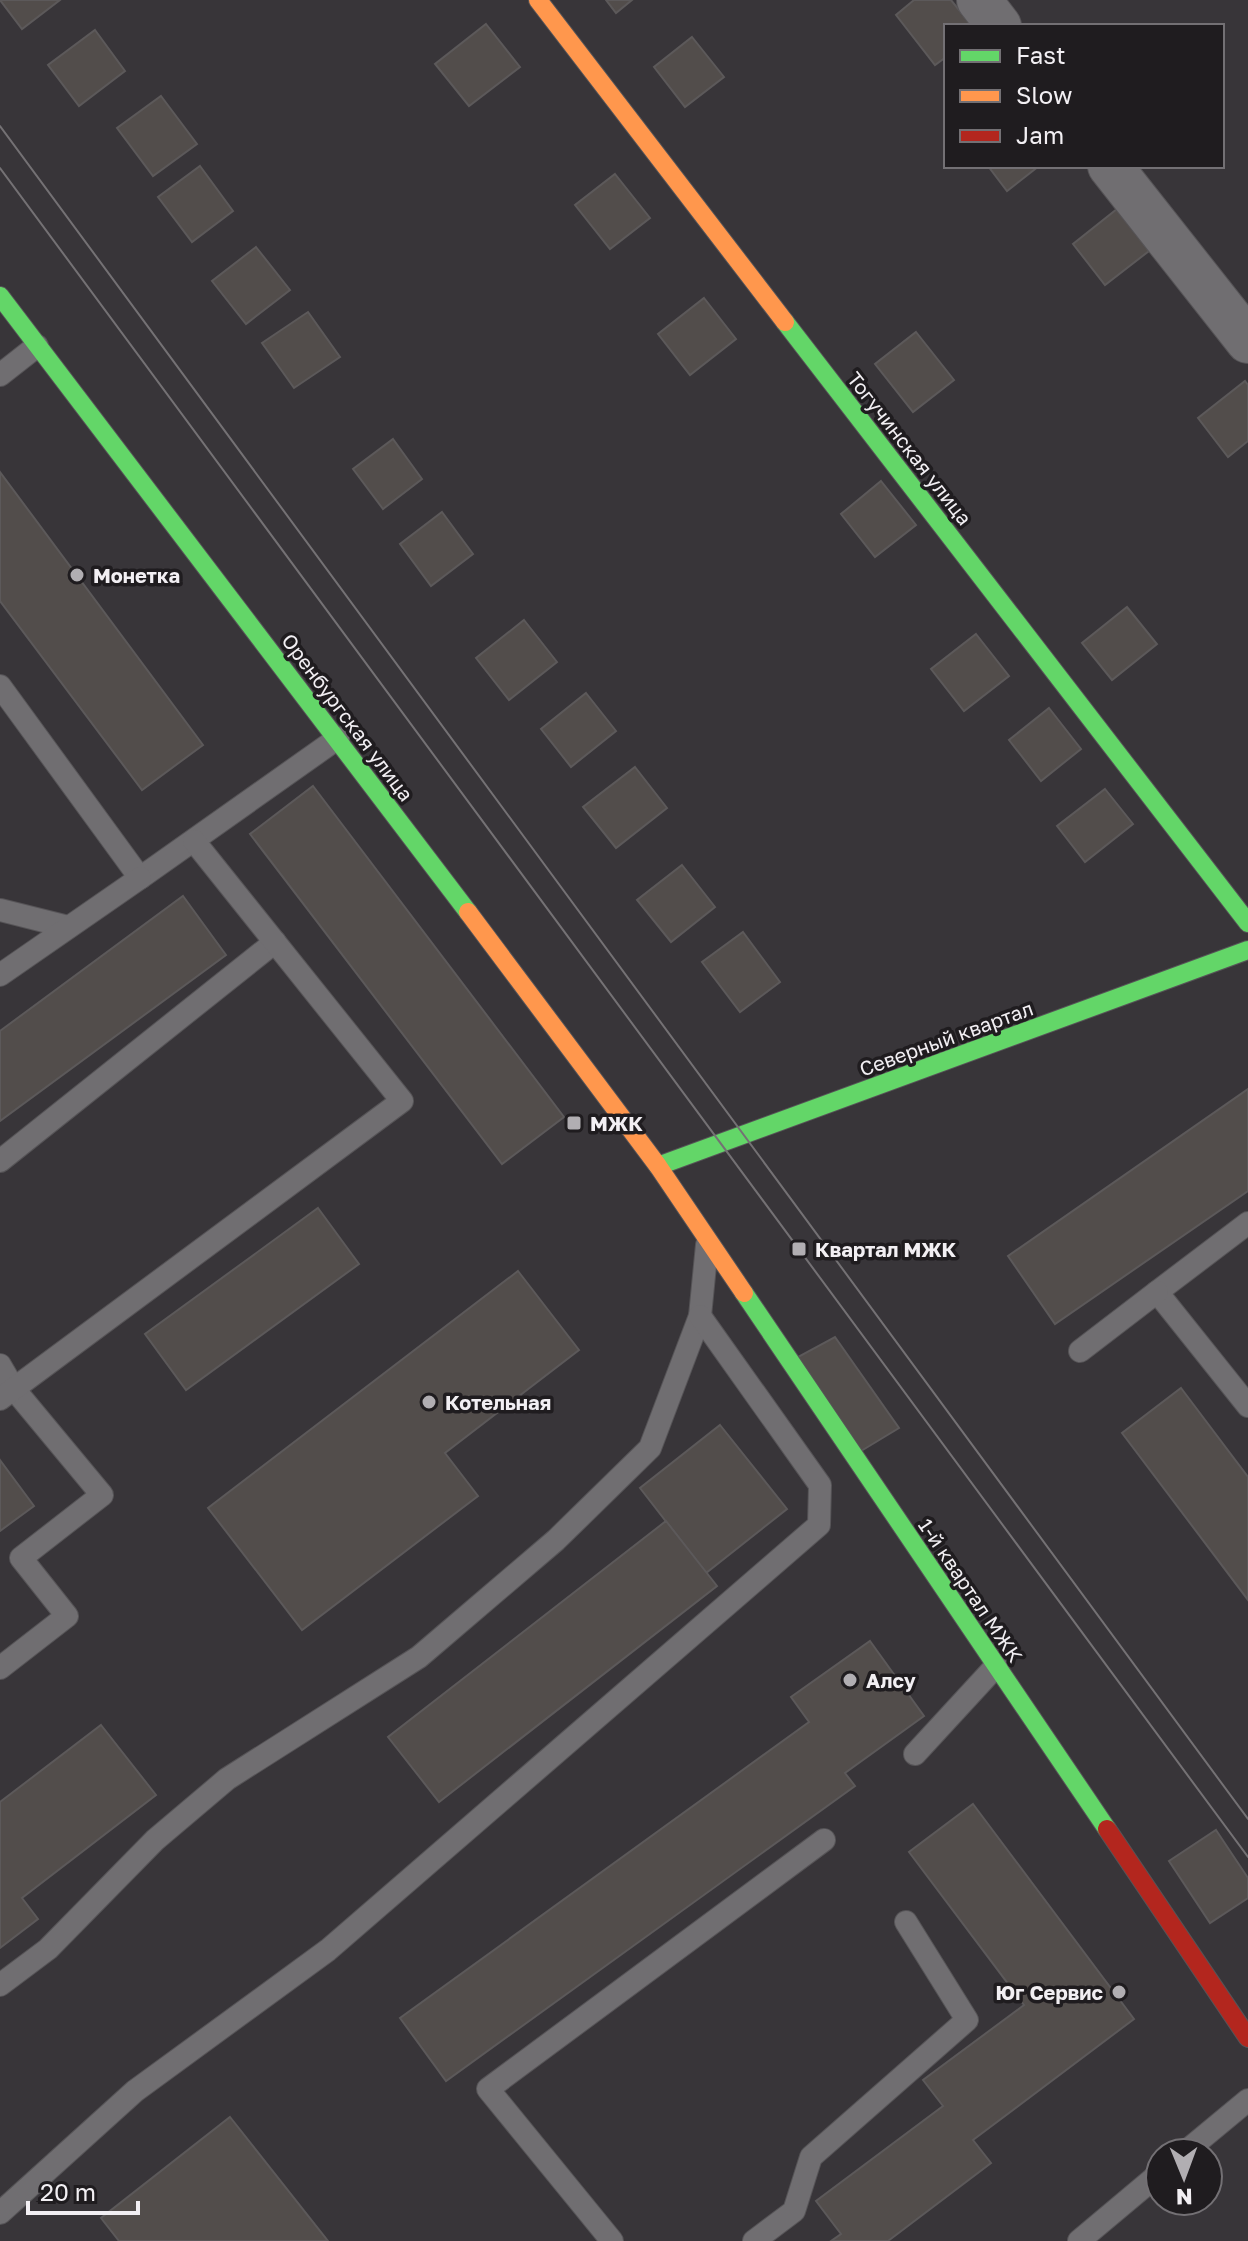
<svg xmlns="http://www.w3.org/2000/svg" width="1248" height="2241" font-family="'Golos Text',sans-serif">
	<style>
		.building { fill: #524d4b; stroke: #5c595a; stroke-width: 2 }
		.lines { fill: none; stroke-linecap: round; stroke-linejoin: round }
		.lane-casing { stroke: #565457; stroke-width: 24 }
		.street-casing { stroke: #565457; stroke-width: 46 }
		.fast-casing { stroke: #565457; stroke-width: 20 }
		.slow-casing { stroke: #565457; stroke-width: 20 }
		.jam-casing { stroke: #565457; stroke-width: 20 }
		.lane { stroke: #706e71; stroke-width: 22 }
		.street { stroke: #706e71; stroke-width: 44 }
		.fast { stroke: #63d668; stroke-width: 18 }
		.slow { stroke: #ff974d; stroke-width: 18 }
		.jam { stroke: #b3261e; stroke-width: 18 }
		.tram { stroke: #747174; stroke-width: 2 }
		.poi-dot { fill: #b1aeb2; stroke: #1f1c1f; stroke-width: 3 }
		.labels { text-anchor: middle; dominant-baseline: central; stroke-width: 7; stroke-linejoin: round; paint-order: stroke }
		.street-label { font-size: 20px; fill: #f2eff3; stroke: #1f1c1f }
		.poi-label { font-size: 20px; font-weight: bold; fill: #f2eff3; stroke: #1f1c1f; text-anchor: start }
	</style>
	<rect width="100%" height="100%" fill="#383539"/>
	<g class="building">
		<path d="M0,0H60L22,29Z"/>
		<path d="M606,0H632L616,13Z"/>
		<path d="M914,0H951L972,26H946V57L935,65L896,15Z"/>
		<path d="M486,24L520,67L469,106L435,64Z"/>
		<path d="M95,30L125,71L79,106L48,65Z"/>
		<path d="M692,37L724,77L685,107L654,67Z"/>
		<path d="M161,96L197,144L153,176L117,128Z"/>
		<path d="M200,166L233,211L192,242L158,197Z"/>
		<path d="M988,166H1039L1007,191Z"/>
		<path d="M615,174L650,218L610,249L575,205Z"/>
		<path d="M1117,209L1149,251L1105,285L1073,244Z"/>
		<path d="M256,247L290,290L246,324L212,281Z"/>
		<path d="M704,298L736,339L690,375L658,334Z"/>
		<path d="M308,312L340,357L294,388L262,343Z"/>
		<path d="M916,332L954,380L913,412L875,364Z"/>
		<path d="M1245,381L1248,385V441L1228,457L1198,418Z"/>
		<path d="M393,439L422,479L383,509L353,469Z"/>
		<path d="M0,472L203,745L142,790L0,601Z"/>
		<path d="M881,481L916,525L875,557L841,514Z"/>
		<path d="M442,512L473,554L431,586L400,544Z"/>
		<path d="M1127,607L1157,644L1112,680L1082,643Z"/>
		<path d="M524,620L557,662L509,700L476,658Z"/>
		<path d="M976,634L1009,676L964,711L931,669Z"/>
		<path d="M586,693L616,731L571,767L541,729Z"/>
		<path d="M1049,708L1081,749L1041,781L1009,740Z"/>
		<path d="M635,767L667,808L616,848L583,807Z"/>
		<path d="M313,786L564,1117L502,1164L250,834Z"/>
		<path d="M1105,789L1133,824L1085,862L1057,826Z"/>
		<path d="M682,865L715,907L671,942L637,900Z"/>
		<path d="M183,896L226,955L0,1121V1031Z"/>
		<path d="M743,932L780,982L740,1012L702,962Z"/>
		<path d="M1248,1089V1191L1055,1324L1008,1256Z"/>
		<path d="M318,1208L359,1264L186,1390L145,1334Z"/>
		<path d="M518,1271L579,1350L445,1453L478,1496L302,1630L208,1508Z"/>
		<path d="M835,1337L899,1428L861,1451L796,1358Z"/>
		<path d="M1181,1388L1248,1477V1600L1122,1433Z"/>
		<path d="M720,1425L787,1509L706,1573L640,1488Z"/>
		<path d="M0,1460L34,1506L0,1531Z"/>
		<path d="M666,1521L717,1586L439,1802L388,1737Z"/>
		<path d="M870,1641L924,1716L845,1773L855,1786L446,2081L400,2018L809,1722L791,1697Z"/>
		<path d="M101,1725L156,1795L22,1898L38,1919L0,1948V1802Z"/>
		<path d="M973,1804L1134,2019L973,2140L991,2163L888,2241H831L841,2234L816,2201L943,2106L923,2080L1024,2005L909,1852Z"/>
		<path d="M1216,1830L1248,1878V1898L1210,1923L1169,1861Z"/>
		<path d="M230,2117L328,2241H119L101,2218Z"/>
	</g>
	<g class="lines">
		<defs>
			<g id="lane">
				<path d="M0,375L37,346"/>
				<path d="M0,686L140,878L338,738"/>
				<path d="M0,910L68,927"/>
				<path d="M0,975L140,878"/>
				<path d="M0,1161L275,942"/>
				<path d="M1248,1223L1157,1292L1248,1406"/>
				<path d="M1080,1351L1157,1292"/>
				<path d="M0,1365L14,1389L102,1495L21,1558L67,1616L0,1668"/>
				<path d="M0,1399L402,1101L194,841"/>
				<path d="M915,1754L996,1666"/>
				<path d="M0,1985L48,1949L155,1840L227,1779L419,1657L556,1540L650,1448L700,1316L707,1245"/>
				<path d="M1184,2153L1248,2100"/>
				<path d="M0,2213L135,2091L328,1950L819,1525L820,1485L700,1316"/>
				<path d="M612,2241L488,2089L824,1840"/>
				<path d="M754,2241L794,2211L811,2157L967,2020L906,1922"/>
				<path d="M1079,2241L1160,2173"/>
			</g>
			<g id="street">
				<path d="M979,0L999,26"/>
				<path d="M1110,166L1248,341"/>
			</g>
			<g id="fast">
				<path d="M0,296L468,912"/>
				<path d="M785,322L1248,923"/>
				<path d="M658,1166L1248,950"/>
				<path d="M744,1293L1107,1829"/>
			</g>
			<g id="slow">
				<path d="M538,0L785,322"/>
				<path d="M468,912L658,1166L744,1293"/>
			</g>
			<path id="jam" d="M1107,1829L1248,2038"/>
		</defs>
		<use href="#lane" class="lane-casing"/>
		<use href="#street" class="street-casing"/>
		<use href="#fast" class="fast-casing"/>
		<use href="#slow" class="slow-casing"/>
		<use href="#jam" class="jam-casing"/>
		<use href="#lane" class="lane"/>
		<use href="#street" class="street"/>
		<use href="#fast" class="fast"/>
		<use href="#slow" class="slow"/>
		<use href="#jam" class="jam"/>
		<g class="tram">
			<path d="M0,126L1248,1819"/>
			<path d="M0,168L1248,1857"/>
		</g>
	</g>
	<g class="poi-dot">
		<circle cx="77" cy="575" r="8"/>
		<rect x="566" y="1115" width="16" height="16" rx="4"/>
		<rect x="791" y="1241" width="16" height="16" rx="4"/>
		<circle cx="429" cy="1402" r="8"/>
		<circle cx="850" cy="1680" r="8"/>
		<circle cx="1119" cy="1992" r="8"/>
	</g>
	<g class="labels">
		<g class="street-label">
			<text transform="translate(910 448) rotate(52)">Тогучинская улица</text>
			<text transform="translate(348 717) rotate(53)">Оренбургская улица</text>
			<text transform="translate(946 1038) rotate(-20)">Северный квартал</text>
			<text transform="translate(971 1590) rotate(56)">1-й квартал МЖК</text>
		</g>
		<g class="poi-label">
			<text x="93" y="575">Монетка</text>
			<text x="590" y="1123">МЖК</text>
			<text x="815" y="1249">Квартал МЖК</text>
			<text x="445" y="1402">Котельная</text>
			<text x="866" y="1680">Алсу</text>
			<text x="1103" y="1992" text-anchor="end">Юг Сервис</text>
		</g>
	</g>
	<rect x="944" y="24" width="280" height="144" fill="#1f1c1f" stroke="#737074" stroke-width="2"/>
	<rect x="960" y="50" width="40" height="12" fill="#63d668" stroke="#737074" stroke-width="2"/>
	<text x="1016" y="64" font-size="24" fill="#f2eff3">Fast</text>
	<rect x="960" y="90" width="40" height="12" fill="#ff974d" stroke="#737074" stroke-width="2"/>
	<text x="1016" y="104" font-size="24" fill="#f2eff3">Slow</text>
	<rect x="960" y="130" width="40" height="12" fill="#b3261e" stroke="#737074" stroke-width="2"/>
	<text x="1016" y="144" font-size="24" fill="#f2eff3">Jam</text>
	<g transform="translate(1184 2177) rotate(179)"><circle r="38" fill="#1f1c1f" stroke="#737074" stroke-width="2"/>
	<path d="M0-6L14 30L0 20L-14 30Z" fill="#b1aeb2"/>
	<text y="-12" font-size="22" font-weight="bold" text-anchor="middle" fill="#f2eff3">N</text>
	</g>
	<path d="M28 2201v12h110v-12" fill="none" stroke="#f2eff3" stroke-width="4"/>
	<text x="40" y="2201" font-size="24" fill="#f2eff3" stroke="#1f1c1f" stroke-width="6" paint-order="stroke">20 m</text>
</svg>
